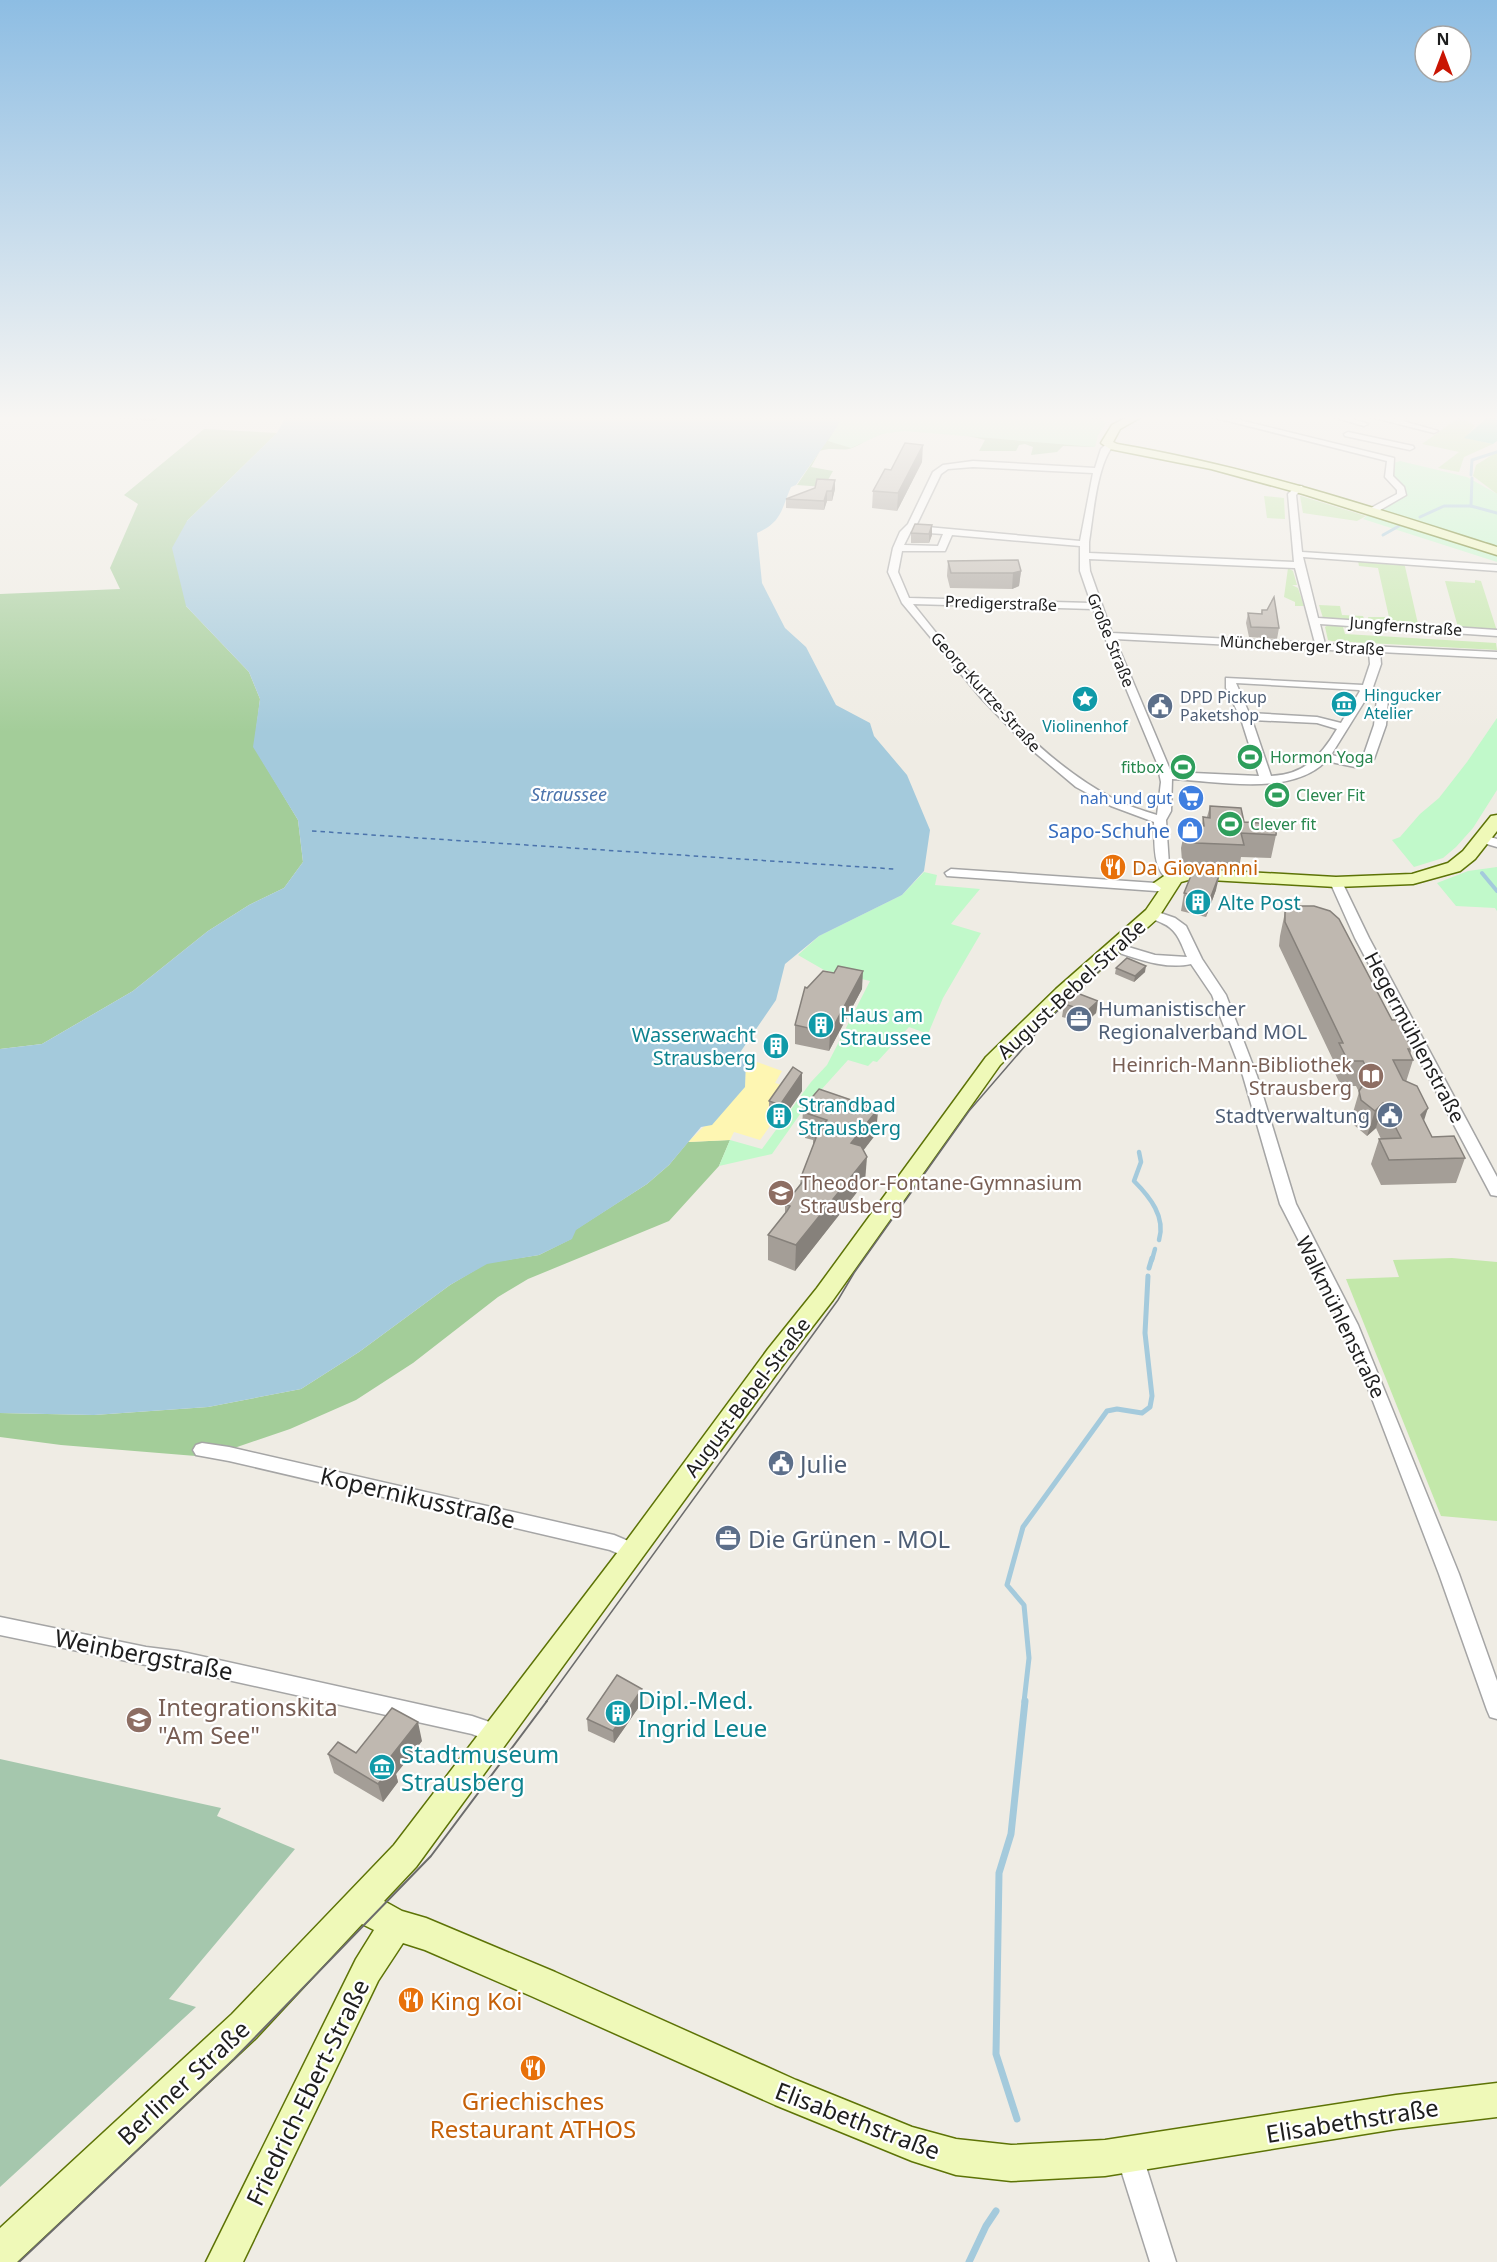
<svg xmlns="http://www.w3.org/2000/svg" width="1497" height="2262" font-family="'Noto Sans',sans-serif">
	<style>
		.grass { fill: #c3e8aa }
		.forest { fill: #a3cd99 }
		.sand { fill: #fef6b2 }
		.cemetery { fill: #a5c7ad }
		.park { fill: #c1f9ca }
		.pitch { fill: #82ddc2 }
		.water { fill: #a4cadc }
		.lines { fill: none; stroke-linecap: round; stroke-linejoin: round }
		.stream-far4 { stroke: #a4cadc; stroke-width: 3 }
		.stream-far3 { stroke: #a4cadc; stroke-width: 4 }
		.stream-far2 { stroke: #a4cadc; stroke-width: 4.5 }
		.stream-far1 { stroke: #a4cadc; stroke-width: 5 }
		.stream { stroke: #a4cadc; stroke-width: 7 }
		.ferry { stroke: #4b73ac; stroke-width: 1.5; stroke-dasharray: 4.5 4; stroke-linecap: butt }
		.street-casing { stroke: #a5a5a5; stroke-width: 3 }
		.secondary-casing { stroke: #5d7306; stroke-width: 3 }
		.street { fill: #fff; fill-rule: evenodd }
		.secondary { fill: #eff9b8; fill-rule: evenodd }
		.tram-far1 { stroke: #6c6c6c; stroke-width: 1.5 }
		.tram { stroke: #6c6c6c; stroke-width: 2 }
		.wall { fill: #a49e97 }
		.shaded-wall { fill: #86817b }
		.building { fill: #bfb8b0; stroke: #86817b; stroke-width: 1.5 }
		.labels { text-anchor: middle; dominant-baseline: central; stroke-width: 4.5; stroke-linejoin: round; paint-order: stroke }
		.far-street-label { font-size: 16px; fill: #1e1e1e; stroke: #fff }
		.far-culture-label { font-size: 16px; fill: #0d838f; stroke: #fff; text-anchor: start }
		.far-service-label { font-size: 16px; fill: #4e5e75; stroke: #fff; text-anchor: start }
		.far-leisure-label { font-size: 16px; fill: #27864d; stroke: #fff; text-anchor: start }
		.far-shop-label { font-size: 16px; fill: #366cbe; stroke: #fff; text-anchor: end }
		.far-water-label { font-size: 18px; font-style: italic; fill: #4b73ac; stroke: #fff }
		.shop-label { font-size: 20px; fill: #366cbe; stroke: #fff; text-anchor: end }
		.food-label { font-size: 20px; fill: #c56008; stroke: #fff; text-anchor: start }
		.culture-label { font-size: 20px; fill: #0d838f; stroke: #fff; text-anchor: start }
		.street-label { font-size: 20px; fill: #1e1e1e; stroke: #fff }
		.service-label { font-size: 20px; fill: #4e5e75; stroke: #fff; text-anchor: start }
		.education-label { font-size: 20px; fill: #785e54; stroke: #fff; text-anchor: end }
		.near-service-label { font-size: 24px; fill: #4e5e75; stroke: #fff; text-anchor: start }
		.near-street-label { font-size: 24px; fill: #1e1e1e; stroke: #fff }
		.near-culture-label { font-size: 24px; fill: #0d838f; stroke: #fff; text-anchor: start }
		.near-education-label { font-size: 24px; fill: #785e54; stroke: #fff; text-anchor: start }
		.near-food-label { font-size: 24px; fill: #c56008; stroke: #fff; text-anchor: start }
	</style>
	<rect width="100%" height="100%" fill="#efece4"/>
	<g class="grass">
		<path d="M1461,416L1475,426L1465,438L1493,444L1464,457L1459,472L1438,468L1459,452L1422,444Z"/>
		<path d="M1497,452V494L1473,476L1476,465Z"/>
		<path d="M1264,496L1284,498L1285,519L1267,518Z"/>
		<path d="M1300,496H1301L1366,516L1357,521L1303,513Z"/>
		<path d="M1365,559L1366,562H1404L1418,624L1369,621L1368,617H1389L1378,568L1359,566L1358,561Z"/>
		<path d="M1288,568L1293,571L1297,585H1292L1298,588L1304,606H1295V602L1284,597Z"/>
		<path d="M1475,580L1481,581L1497,631L1458,627L1445,581L1475,583Z"/>
		<path d="M1319,605L1340,606L1342,615L1363,616L1365,621L1326,619L1323,618Z"/>
		<path d="M1328,625H1348L1349,628L1343,627L1345,634L1496,643L1497,650L1332,641L1328,640L1325,627Z"/>
		<path d="M1452,1258L1497,1262V1521L1441,1516L1346,1279L1399,1277L1393,1260Z"/>
	</g>
	<g class="forest">
		<path d="M962,416H1104L1100,421L1107,422L1096,433L1095,447L1063,446L1057,452L1031,455L1033,447L1025,444L1019,445L1016,451H979L985,440C955,432 913,426 882,434C871,436 863,444 852,448C842,452 832,446 820,451L811,467L833,471L824,487L797,485L838,424Z"/>
		<path d="M204,429L277,433L187,521L186,606L249,672L260,699L254,747L298,820L303,862L284,888L249,905L208,931L133,991L42,1044L0,1049V594L120,589L110,568L138,504L124,495Z"/>
		<path d="M730,1140L719,1166L669,1221L528,1279L498,1297L413,1363L356,1400L290,1429L208,1457L61,1445L0,1437V1413L94,1415L208,1407L301,1389L359,1352L450,1285L487,1263L539,1255L571,1239L575,1230L647,1184L669,1165L688,1142Z"/>
	</g>
	<path class="sand" d="M746,1058L782,1071L775,1083L796,1089L760,1140L734,1132L730,1140L688,1142L745,1087Z"/>
	<path class="cemetery" d="M0,1759L221,1808L217,1816L295,1849L169,1999L196,2007L0,2187Z"/>
	<g class="park">
		<path d="M842,416H1079L1107,422L1098,435L1095,447L904,431L882,434L851,448L828,441Z"/>
		<path d="M1400,461L1467,477L1497,494V562L1363,519L1372,512L1387,506L1402,495L1393,483L1391,464Z"/>
		<path d="M1497,718V790L1473,828L1456,847L1443,858L1414,867L1392,840L1400,837L1420,814L1439,798L1467,762Z"/>
		<path d="M1497,867V911L1495,908L1456,906L1437,883L1468,871Z"/>
		<path d="M924,872L937,875L935,885L980,889L951,924L981,933L943,998L928,1034L909,1027L877,1062L873,1061L868,1066L848,1060L803,1110L772,1154L719,1166L730,1140L762,1149L811,1082L827,1065L870,981L824,970L798,955L819,936L902,895Z"/>
	</g>
	<path class="pitch" d="M1489,416H1497V441L1493,444L1464,438Z"/>
	<path class="water" d="M286,416H842L837,427L796,485L791,487C781,510 782,522 757,533L762,583L785,628L806,647L836,705L870,723L874,736L907,775L930,830L924,871L902,895L819,936L785,964L776,1000L739,1054L746,1058L745,1087L712,1125L701,1127L669,1165L647,1184L576,1230L572,1239L539,1255L487,1264L450,1285L359,1352L301,1389L208,1407L94,1415L0,1413V1049L42,1044L133,991L208,931L249,905L284,888L303,862L298,820L253,747L260,699L249,672L186,606L172,548L187,521L277,433Z"/>
	<g class="lines">
		<g class="stream-far4">
			<path d="M1471,475L1472,460L1497,452"/>
			<path d="M1472,478L1471,506L1497,513"/>
			<path d="M1420,517L1444,506H1471"/>
			<path d="M1383,535L1399,526"/>
		</g>
		<path class="stream-far3" d="M1482,873L1497,891"/>
		<g class="stream-far2">
			<path d="M1139,1152L1141,1162L1134,1181C1150,1197 1166,1217 1159,1240"/>
			<path d="M1152,1260L1155,1249"/>
		</g>
		<g class="stream-far1">
			<path d="M1149,1268L1152,1258"/>
			<path d="M1024,1702L1029,1658L1024,1605L1007,1585L1023,1527L1107,1411L1117,1409L1142,1413L1150,1407L1152,1396L1145,1333L1148,1276"/>
		</g>
		<g class="stream">
			<path d="M1017,2119L996,2054L999,1873L1011,1834L1025,1701"/>
			<path d="M969,2262L986,2226L996,2211"/>
		</g>
		<path class="ferry" d="M312,831L894,869"/>
		<defs>
			<g id="street">
				<path d="M1208,416H1223L1394,458L1393,476L1404,487L1406,495L1375,513H1369V509L1397,494V490L1385,477L1387,461Z"/>
				<path d="M1330,416H1344L1368,424L1364,426Z"/>
				<path d="M1382,416L1395,419L1406,416L1407,418L1403,421L1438,431L1434,433L1371,417Z"/>
				<path d="M1348,432L1413,446L1414,448L1410,450L1345,436L1344,434Z"/>
				<path d="M1107,443L1114,445C1097,463 1093,517 1089,542V553L1294,562L1288,494L1296,486H1302L1303,488L1296,495L1302,552L1497,565V571L1303,557L1318,618L1497,630V636L1320,624L1325,644L1497,652V658L1380,652L1381,664L1373,687L1388,698L1386,725L1374,759L1355,767L1326,761C1291,797 1217,781 1172,779L1171,811L1166,820L1169,865L1179,878L1173,882C1151,874 1155,841 1154,822L1111,806L1076,787L1026,745L981,698L902,603L888,572L893,548L900,532L908,524L933,472L943,465L973,461L1095,468L1101,449ZM973,467L1093,473L1080,541L916,526L941,474L948,469ZM911,531L914,532L943,534L938,546L904,545ZM952,535L1080,546V571L1091,603L909,598L898,572L902,551H945ZM1089,559L1295,568L1315,643L1112,633L1090,571ZM913,604L1093,609L1157,763L1161,782L1157,815C1142,810 1127,806 1114,799C1033,757 969,674 913,604ZM1115,639L1369,652L1370,664L1363,685L1226,678V688L1241,719L1259,776L1171,772ZM1236,683L1359,690L1360,691L1341,723L1317,717L1249,713ZM1369,694L1377,699L1374,725L1363,757L1354,760L1331,755ZM1252,720L1317,723L1337,729C1321,756 1304,775 1271,776Z"/>
				<path d="M1484,835L1497,839V847L1480,842V836Z"/>
				<path d="M951,869L1170,884L1176,888L1170,892L947,876L945,873Z"/>
				<path d="M1336,878L1342,882L1369,938L1497,1177V1196L1491,1195L1489,1191L1355,938L1330,882Z"/>
				<path d="M1152,910L1175,918L1186,926L1202,959L1226,995L1257,1076L1296,1204L1358,1325L1459,1574L1497,1681V1719L1490,1717L1487,1710L1439,1574L1366,1383L1342,1325L1280,1204L1243,1076L1212,995L1191,964C1164,970 1136,958 1110,950L1108,947L1115,943L1155,955L1187,957C1181,943 1177,929 1162,923C1156,920 1150,919 1146,914Z"/>
				<path d="M202,1443L229,1447L614,1535L640,1546L643,1552L640,1558L633,1560L610,1550L229,1461L196,1455L193,1450L196,1445Z"/>
				<path d="M0,1617L146,1647L178,1651L472,1716L504,1727L507,1734L504,1741L497,1744L472,1734L178,1669L146,1665L0,1635Z"/>
				<path d="M1129,2141L1138,2145L1142,2154L1176,2262H1150L1116,2154L1120,2145Z"/>
			</g>
			<g id="secondary">
				<path d="M1129,416H1143L1120,429L1113,442L1117,444C1247,466 1372,507 1497,547V555L1303,494L1211,469L1110,449L1101,443L1112,425Z"/>
				<path d="M1497,815V831L1475,859L1460,871L1413,884L1336,887L1192,879L1181,882L1158,918L1070,997L1000,1065L833,1300L786,1361L416,1867L384,1901L402,1911L426,1918L555,1972L796,2080L912,2127L956,2139L1011,2145L1105,2140L1396,2095L1497,2083V2117L1396,2129L1105,2176L1011,2181L956,2175L912,2161L775,2105L531,1996L425,1950L403,1943L378,1981L243,2262H206L356,1959L374,1930L362,1924L256,2038L17,2262H0V2228L232,2014L394,1845L624,1544L768,1349L817,1288L986,1057L1056,989L1146,910L1161,888L1154,883L1167,874L1192,869L1336,877L1412,874L1448,863L1463,851L1491,816Z"/>
			</g>
		</defs>
		<use href="#street" class="street-casing"/>
		<use href="#secondary" class="secondary-casing"/>
		<use href="#street" class="street"/>
		<use href="#secondary" class="secondary"/>
		<path class="tram-far1" d="M546,1702L838,1300L854,1273L969,1111L1044,1024L1145,927"/>
		<path class="tram" d="M19,2262L234,2059L431,1856L547,1701"/>
	</g>
	<g class="wall">
		<path d="M92,416H159L155,421Z"/>
		<path d="M922,462L897,511L872,508L873,491L891,470Z"/>
		<path d="M835,489L832,501H827L824,510L786,508V499Z"/>
		<path d="M915,524L932,535L929,543H911V533Z"/>
		<path d="M948,561L1021,571L1019,586L1012,589L950,588L947,576Z"/>
		<path d="M1262,610L1279,628L1277,639L1249,637L1246,623L1248,613L1261,614Z"/>
		<path d="M1210,806L1244,822L1276,835L1271,858L1241,857L1239,868L1192,867L1182,861L1181,848L1186,824L1202,826L1203,817H1207Z"/>
		<path d="M1216,890L1206,917L1181,911L1184,893Z"/>
		<path d="M1285,912L1392,1020L1412,1049L1410,1054L1413,1060L1406,1082L1424,1121L1432,1137L1465,1158L1456,1183L1381,1185L1371,1164L1379,1139H1381L1376,1128L1367,1136L1354,1125L1352,1116L1359,1092L1356,1086H1341L1332,1067L1334,1062L1279,946L1280,936Z"/>
		<path d="M1116,968L1145,972L1134,982L1115,974Z"/>
		<path d="M834,973L862,989L829,1051L795,1044V1025L807,988Z"/>
		<path d="M1098,1001L1096,1013L1085,1023L1062,1017L1064,1004Z"/>
		<path d="M802,1091L780,1123L769,1120V1101Z"/>
		<path d="M803,1108L878,1109L876,1134L863,1150L865,1182L795,1271L768,1260V1235L785,1213V1204L800,1184L801,1177L813,1146V1140L805,1138V1134L802,1133Z"/>
		<path d="M642,1689L643,1701L614,1743L588,1731L587,1719Z"/>
		<path d="M422,1741L396,1774L398,1782L383,1802L334,1773L328,1754L356,1753Z"/>
	</g>
	<g class="shaded-wall">
		<path d="M154,416H159L155,421Z"/>
		<path d="M923,445L922,462L897,511L898,493Z"/>
		<path d="M835,480V489L832,501V491Z"/>
		<path d="M827,491V501L824,510V501Z"/>
		<path d="M932,525V535L929,543V534Z"/>
		<path d="M1021,571L1019,586L1012,589L1013,573Z"/>
		<path d="M1220,873L1216,890L1206,917L1210,899Z"/>
		<path d="M1146,966L1145,972L1134,982L1135,976Z"/>
		<path d="M863,971L862,989L829,1051L830,1033Z"/>
		<path d="M1098,1001L1096,1013L1085,1023L1087,1011Z"/>
		<path d="M802,1073V1091L780,1123V1105Z"/>
		<path d="M1383,1103L1376,1128L1367,1136L1375,1111Z"/>
		<path d="M1428,1108L1420,1133L1421,1115Z"/>
		<path d="M878,1109L876,1134L850,1168L851,1143Z"/>
		<path d="M867,1157L865,1182L795,1271L796,1245Z"/>
		<path d="M642,1689L643,1701L614,1743L613,1731Z"/>
		<path d="M418,1722L422,1741L396,1774L398,1782L383,1802L378,1784L388,1760Z"/>
	</g>
	<g class="building">
		<path d="M905,443L923,445L898,493L873,491L885,469L891,470Z"/>
		<path d="M817,479L835,480L832,491H827L824,501L786,499L815,488Z"/>
		<path d="M915,524L932,525L929,534L911,533Z"/>
		<path d="M1018,560L1021,571L1013,573H951L948,561Z"/>
		<path d="M1274,597L1279,628L1251,627L1248,613L1262,614V610H1267Z"/>
		<path d="M1210,806L1241,808L1244,822L1277,824L1276,835L1241,833L1244,845L1196,843L1186,838V824L1204,826L1203,817L1210,818Z"/>
		<path d="M1194,868L1220,873L1210,899L1184,893Z"/>
		<path d="M1296,906H1314L1330,911L1339,919L1392,1020H1397L1412,1049H1408L1413,1060H1393L1403,1080L1417,1086L1428,1108L1421,1115L1432,1137L1454,1136L1465,1158L1389,1160L1379,1139L1401,1138L1383,1103L1375,1111L1361,1100L1359,1091L1370,1075L1363,1061H1348L1339,1043H1343L1285,922V912Z"/>
		<path d="M1127,958L1146,966L1135,976L1116,968Z"/>
		<path d="M838,966L863,971L830,1033L795,1025L805,987L807,988L823,971L834,973Z"/>
		<path d="M1077,993L1098,1001L1087,1011L1064,1004Z"/>
		<path d="M793,1067L802,1073L780,1105L769,1101Z"/>
		<path d="M819,1089L878,1109L851,1143L861,1146L867,1157L796,1245L768,1235L787,1211L790,1206L785,1204L805,1179L801,1177L816,1138L813,1137L827,1120L806,1113L808,1110L803,1108Z"/>
		<path d="M617,1675L642,1689L613,1731L587,1719Z"/>
		<path d="M392,1708L418,1722L388,1760L394,1764L378,1784L328,1754L338,1742L356,1753Z"/>
	</g>
	<linearGradient id="sky" x2="0" y2="1"><stop stop-color="#8dbde3"/><stop offset="0.57" stop-color="#f8f6f3"/><stop offset="1" stop-color="#f8f6f3" stop-opacity="0"/></linearGradient>
	<rect width="1497" height="733" fill="url(#sky)"/>
	<defs>
		<symbol id="sight-disc" viewBox="-11 -11 22 22"><circle r="9.5" fill="#0f9aa8" stroke="#fff"/><path d="M0-6L1.8-2.2L6-1.7L2.9 1.2L3.7 5.4L0 3.3L-3.7 5.4L-2.9 1.2L-6-1.7L-1.8-2.2Z" fill="#fff"/></symbol>
		<symbol id="museum-disc" viewBox="-11 -11 22 22"><circle r="9.5" fill="#0f9aa8" stroke="#fff"/><path d="M0-6L6-3V-2H-6V-3ZM-5-1h2V3h-2ZM-1-1h2V3h-2ZM3-1h2V3H3ZM-6 4H6V6H-6Z" fill="#fff"/></symbol>
		<symbol id="civic-disc" viewBox="-11 -11 22 22"><circle r="9.5" fill="#5c6f8a" stroke="#fff"/><path d="M-.6-6.5H3V-4.5H.6V-3L4-1V1h2V6H-6V1h2V-1L-.6-3ZM-1.2 2.5V6h2.4V2.5Z" fill="#fff"/></symbol>
		<symbol id="stadium-disc" viewBox="-11 -11 22 22"><circle r="9.5" fill="#2e9e5b" stroke="#fff"/><path d="M0-5a6.5 5 0 1 0 0 10a6.5 5 0 1 0 0-10ZM-3.5-1.8h7v3.6h-7Z" fill="#fff"/></symbol>
		<symbol id="supermarket-disc" viewBox="-11 -11 22 22"><circle r="9.5" fill="#3f7fe0" stroke="#fff"/><path d="M-6-5.5h2.5l.6 2H6L4.5 2H-2.5L-4.4-4H-6ZM-1.5 3.2a1.3 1.3 0 1 0 .1 0ZM3 3.2a1.3 1.3 0 1 0 .1 0Z" fill="#fff"/></symbol>
		<symbol id="shop-disc" viewBox="-11 -11 22 22"><circle r="9.5" fill="#3f7fe0" stroke="#fff"/><path d="M-5-2.5h2.3a2.7 3.5 0 0 1 5.4 0H5L5.5 6h-11ZM-1.5-2.5h3a1.5 2.3 0 0 0-3 0Z" fill="#fff"/></symbol>
		<symbol id="restaurant-disc" viewBox="-11 -11 22 22"><circle r="9.5" fill="#e8710a" stroke="#fff"/><path d="M-5-6h1v4h1v-4h1v4h1v-4h1v5L-1.5 .5V6h-2V.5L-5-1ZM5-6V6H3V1.5H1.5Q1.5-4 5-6Z" fill="#fff"/></symbol>
		<symbol id="building-disc" viewBox="-11 -11 22 22"><circle r="9.5" fill="#0f9aa8" stroke="#fff"/><path d="M-4-6H4V6H1V3H-1V6H-4ZM-2.5-4.3h1.7v1.8h-1.7ZM.8-4.3h1.7v1.8H.8ZM-2.5-1h1.7V.8h-1.7ZM.8-1h1.7V.8H.8Z" fill="#fff"/></symbol>
		<symbol id="office-disc" viewBox="-11 -11 22 22"><circle r="9.5" fill="#5c6f8a" stroke="#fff"/><path d="M-6-3h4V-5.5h4V-3h4V5H-6ZM-1-4.5V-3h2v-1.5ZM-6 0V1H6V0Z" fill="#fff"/></symbol>
		<symbol id="library-disc" viewBox="-11 -11 22 22"><circle r="9.5" fill="#8d6e63" stroke="#fff"/><path d="M-6-4Q-3-5.5-.7-3.5V5Q-3 3-6 4ZM6-4Q3-5.5 .7-3.5V5Q3 3 6 4Z" fill="#fff"/></symbol>
		<symbol id="school-disc" viewBox="-11 -11 22 22"><circle r="9.5" fill="#8d6e63" stroke="#fff"/><path d="M0-5L7-2L0 1L-7-2ZM-4 1L0 2.5L4 1V4Q0 6-4 4Z" fill="#fff"/></symbol>
	</defs>
	<g fill-rule="evenodd">
		<use href="#sight-disc" x="1070" y="684" width="30" height="30"/>
		<use href="#museum-disc" x="1329" y="689" width="30" height="30"/>
		<use href="#civic-disc" x="1145" y="691" width="30" height="30"/>
		<use href="#stadium-disc" x="1235" y="742" width="30" height="30"/>
		<use href="#stadium-disc" x="1168" y="752" width="30" height="30"/>
		<use href="#stadium-disc" x="1262" y="780" width="30" height="30"/>
		<use href="#supermarket-disc" x="1176" y="783" width="30" height="30"/>
		<use href="#stadium-disc" x="1215" y="809" width="30" height="30"/>
		<use href="#shop-disc" x="1175" y="815" width="30" height="30"/>
		<use href="#restaurant-disc" x="1098" y="852" width="30" height="30"/>
		<use href="#building-disc" x="1183" y="887" width="30" height="30"/>
		<use href="#office-disc" x="1064" y="1004" width="30" height="30"/>
		<use href="#building-disc" x="806" y="1010" width="30" height="30"/>
		<use href="#building-disc" x="761" y="1031" width="30" height="30"/>
		<use href="#library-disc" x="1356" y="1061" width="30" height="30"/>
		<use href="#civic-disc" x="1375" y="1100" width="30" height="30"/>
		<use href="#building-disc" x="764" y="1101" width="30" height="30"/>
		<use href="#school-disc" x="766" y="1178" width="30" height="30"/>
		<use href="#civic-disc" x="766" y="1448" width="30" height="30"/>
		<use href="#office-disc" x="713" y="1523" width="30" height="30"/>
		<use href="#building-disc" x="603" y="1698" width="30" height="30"/>
		<use href="#school-disc" x="124" y="1705" width="30" height="30"/>
		<use href="#museum-disc" x="367" y="1752" width="30" height="30"/>
		<use href="#restaurant-disc" x="396" y="1985" width="30" height="30"/>
		<use href="#restaurant-disc" x="518" y="2053" width="30" height="30"/>
	</g>
	<g class="labels">
		<g class="far-street-label">
			<text transform="translate(1001 603) rotate(2)">Predigerstraße</text>
			<text transform="translate(1406 626) rotate(4)">Jungfernstraße</text>
			<text transform="translate(1111 640) rotate(68)">Große Straße</text>
			<text transform="translate(1302 645) rotate(3)">Müncheberger Straße</text>
			<text transform="translate(986 692) rotate(48)">Georg-Kurtze-Straße</text>
		</g>
		<g class="far-culture-label">
			<text x="1364" y="695">Hingucker<tspan x="1364" dy="18">Atelier</tspan></text>
			<text x="1085" y="726" text-anchor="middle">Violinenhof</text>
		</g>
		<g class="far-service-label">
			<text x="1180" y="697">DPD Pickup<tspan x="1180" dy="18">Paketshop</tspan></text>
		</g>
		<g class="far-leisure-label">
			<text x="1270" y="757">Hormon Yoga</text>
			<text x="1164" y="767" text-anchor="end">fitbox</text>
			<text x="1296" y="795">Clever Fit</text>
			<text x="1250" y="824">Clever fit</text>
		</g>
		<g class="far-shop-label">
			<text x="1172" y="798">nah und gut</text>
		</g>
		<g class="far-water-label">
			<text x="569" y="794">Straussee</text>
		</g>
		<g class="shop-label">
			<text x="1170" y="830">Sapo-Schuhe</text>
		</g>
		<g class="food-label">
			<text x="1132" y="867">Da Giovannni</text>
		</g>
		<g class="culture-label">
			<text x="1218" y="902">Alte Post</text>
			<text x="840" y="1014">Haus am<tspan x="840" dy="23">Straussee</tspan></text>
			<text x="756" y="1034" text-anchor="end">Wasserwacht<tspan x="756" dy="23">Strausberg</tspan></text>
			<text x="798" y="1104">Strandbad<tspan x="798" dy="23">Strausberg</tspan></text>
		</g>
		<g class="street-label">
			<text transform="translate(1071 989) rotate(-43)">August-Bebel-Straße</text>
			<text transform="translate(1415 1037) rotate(62)">Hegermühlenstraße</text>
			<text transform="translate(1341 1317) rotate(64)">Walkmühlenstraße</text>
			<text transform="translate(747 1397) rotate(-53)">August-Bebel-Straße</text>
		</g>
		<g class="service-label">
			<text x="1098" y="1008">Humanistischer<tspan x="1098" dy="23">Regionalverband MOL</tspan></text>
			<text x="1370" y="1115" text-anchor="end">Stadtverwaltung</text>
		</g>
		<g class="education-label">
			<text x="1352" y="1064">Heinrich-Mann-Bibliothek<tspan x="1352" dy="23">Strausberg</tspan></text>
			<text x="800" y="1182" text-anchor="start">Theodor-Fontane-Gymnasium<tspan x="800" dy="23">Strausberg</tspan></text>
		</g>
		<g class="near-service-label">
			<text x="800" y="1463">Julie</text>
			<text x="748" y="1538">Die Grünen - MOL</text>
		</g>
		<g class="near-street-label">
			<text transform="translate(418 1497) rotate(13)">Kopernikusstraße</text>
			<text transform="translate(144 1654) rotate(11)">Weinbergstraße</text>
			<text transform="translate(183 2082) rotate(-43)">Berliner Straße</text>
			<text transform="translate(307 2092) rotate(-64)">Friedrich-Ebert-Straße</text>
			<text transform="translate(858 2120) rotate(21)">Elisabethstraße</text>
			<text transform="translate(1352 2120) rotate(-9)">Elisabethstraße</text>
		</g>
		<g class="near-culture-label">
			<text x="638" y="1699">Dipl.-Med.<tspan x="638" dy="28">Ingrid Leue</tspan></text>
			<text x="401" y="1753">Stadtmuseum<tspan x="401" dy="28">Strausberg</tspan></text>
		</g>
		<g class="near-education-label">
			<text x="158" y="1706">Integrationskita<tspan x="158" dy="28">"Am See"</tspan></text>
		</g>
		<g class="near-food-label">
			<text x="430" y="2000">King Koi</text>
			<text x="533" y="2100" text-anchor="middle">Griechisches<tspan x="533" dy="28">Restaurant ATHOS</tspan></text>
		</g>
	</g>
	<g transform="translate(1443 54)"><circle r="28" fill="#ffffff" stroke="#a5a5a5" stroke-width="1.5"/>
	<path d="M0-4.5L10 22L0 15L-10 22Z" fill="#c91503"/>
	<text y="-9" font-size="16" font-weight="bold" text-anchor="middle" fill="#1e1e1e">N</text>
	</g>
</svg>
